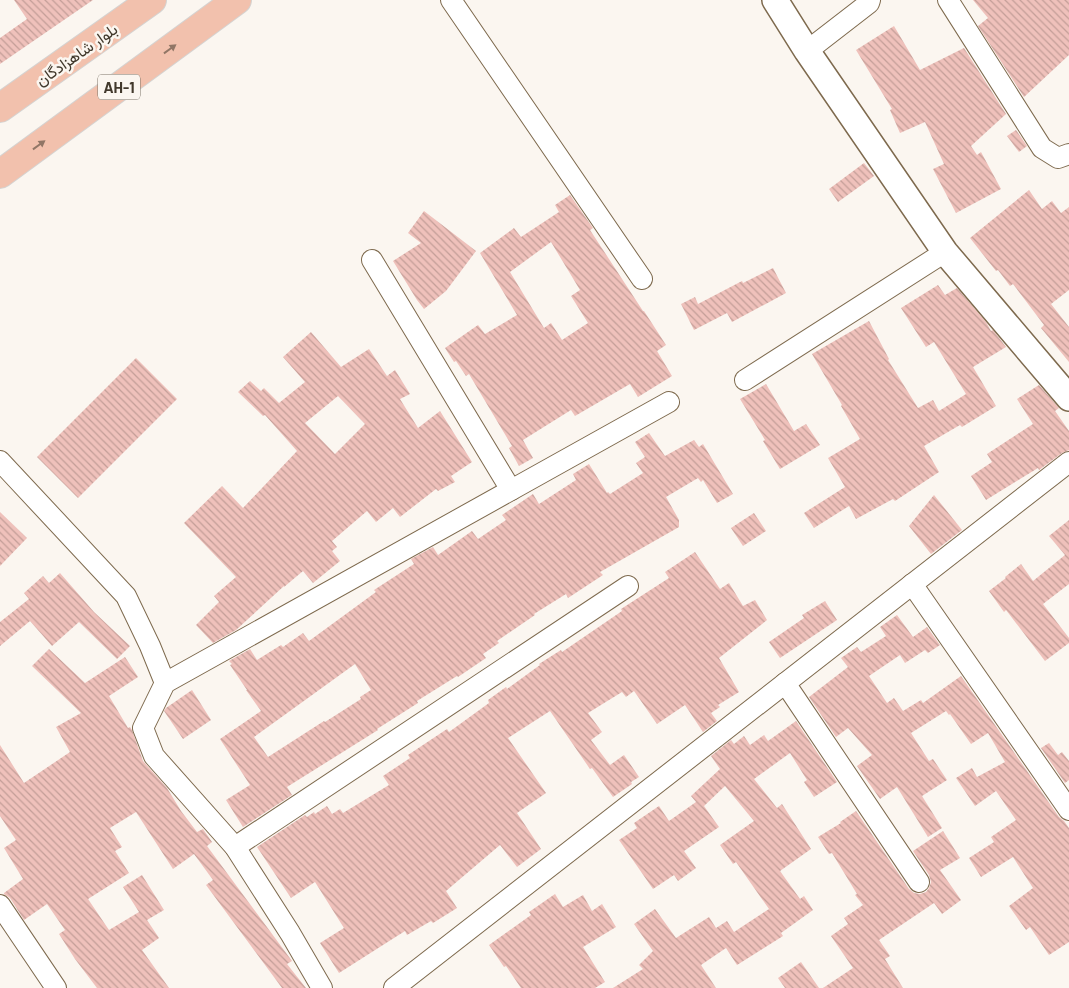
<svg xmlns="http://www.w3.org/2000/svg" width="1069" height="988" font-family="Barlow,Vazirmatn,sans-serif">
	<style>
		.building { fill: url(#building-back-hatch); fill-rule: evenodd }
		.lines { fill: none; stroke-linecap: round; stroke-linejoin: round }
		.minor-casing { stroke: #7e6a4e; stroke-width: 22 }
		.tertiary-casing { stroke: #7e6a4e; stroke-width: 28 }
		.primary-casing { stroke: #d5d3d1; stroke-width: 30 }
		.minor { stroke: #fff; stroke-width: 20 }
		.tertiary { stroke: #fff; stroke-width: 25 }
		.primary { stroke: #f2c1ad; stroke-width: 28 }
		.oneway { fill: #917666 }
		.labels { text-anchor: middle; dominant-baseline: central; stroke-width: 5; stroke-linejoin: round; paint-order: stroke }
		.shield { fill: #fbf6f0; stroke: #7a7267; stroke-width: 1 }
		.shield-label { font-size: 15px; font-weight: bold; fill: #42392c }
		.street-label { font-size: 16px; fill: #42392c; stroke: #fbf6f0 }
	</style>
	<defs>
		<pattern id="building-back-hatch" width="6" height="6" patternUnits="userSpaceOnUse" patternTransform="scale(1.25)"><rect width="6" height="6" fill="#efc1bb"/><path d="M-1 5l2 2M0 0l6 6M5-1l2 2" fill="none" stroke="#c39e98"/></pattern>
	</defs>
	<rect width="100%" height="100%" fill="#fbf6f0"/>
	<g class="building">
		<path d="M14,0H93L0,64V38L27,19Z"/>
		<path d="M973,0H1069V55L1024,97L978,26L988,18Z"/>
		<path d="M894,26L920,70L964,48L1006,114L971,146L977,155L981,152L1001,189L956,213L933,169L944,164L925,122L900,133L890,110L892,109L856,50Z"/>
		<path d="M1016,130L1027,146L1019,152L1007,136Z"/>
		<path d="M864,163L874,176L838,202L829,189Z"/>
		<path d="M1029,190L1042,209L1052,201L1061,213L1069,207V290L1051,304L1069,327V362L1041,328L1044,325L1013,284L1010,286L998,270L996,271L970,238Z"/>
		<path d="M570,195L593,228L590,230L643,311H644L666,345L657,351L672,376L638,397L630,384L575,416L571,410L523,440L533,458L519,466L509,448L512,446L469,374L466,376L456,361L454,362L445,348L478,325L485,334L517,315L480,253L514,228L521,237L559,212L555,205ZM551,242L580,290L571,296L588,323L562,340L551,323L544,328L510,272Z"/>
		<path d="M424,211L476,251L446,291L424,309L417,300L393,261L421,243L408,233Z"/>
		<path d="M773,268L786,293L732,322L727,313L694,330L681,304L695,297L698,304L742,281L743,283Z"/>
		<path d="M938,285L945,295L957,288L986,322L991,331L993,330L1006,347L973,367L996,406L962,427L960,425L924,446L939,472L895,501L893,499L856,519L849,506L814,528L804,513L845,487L828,458L860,439L841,406L842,405L812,354L869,321L889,359L888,360L918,408L933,400L939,411L966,394L934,342L926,347L901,308Z"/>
		<path d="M311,332L341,367L369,349L387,376L395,370L410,394L400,399L418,428L440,411L472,462L451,476L455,482L438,491L436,489L400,517L393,508L376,522L367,511L332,541L337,547L332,551L340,561L313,583L303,571L284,587V586L236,630L213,643L196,625L219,602L214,596L236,577L184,523L222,486L243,508L297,451L265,415L263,416L238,392L250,381L261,391L264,388L279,403L305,382L283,357ZM338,396L365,424L335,454L305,423Z"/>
		<path d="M136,358L177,399L78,498L37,457Z"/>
		<path d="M766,384L794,431L806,424L820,445L780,469L763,441L765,440L740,399Z"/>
		<path d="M1039,385L1059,408L1055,411L1069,431V450L1062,453L1039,470L1038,468L986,500L971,476L992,462L987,454L1033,424L1017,399Z"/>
		<path d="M649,433L665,456L694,440L699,447L703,444L733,494L717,503L703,480L701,482L698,478L666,497L679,520V527L600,572L603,575L568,598L566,594L534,614L535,615L497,641L499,643L483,654L486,658L458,677L457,676L417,701L418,703L377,729L378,730L287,787L292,795L243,827L226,800L250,785L220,739L261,711L246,690H247L230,665L232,664L229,661L250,649L257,660L281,645L283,647L303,633L309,641L376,592L374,590L414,564L411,559L433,547L438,555L472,531L478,539L506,520L502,515L533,494L539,504L576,480L573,474L589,464L607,493L608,492L610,494L643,473L636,463L645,457L635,442ZM355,664L371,690L360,697L361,699L325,722L324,721L268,757L254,737Z"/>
		<path d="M934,495L962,530L931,554L909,526Z"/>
		<path d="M0,512L27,538L0,566Z"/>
		<path d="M754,513L766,531L743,546L731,528Z"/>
		<path d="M1069,520V584L1043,604L1069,638V643L1045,661L1006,610L1004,612L989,591L1006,578L1005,577L1021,564L1033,581L1065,555L1049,536Z"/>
		<path d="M695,552L720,589L729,583L743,606L755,600L767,620L719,658L739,692L718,705L720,707L711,713L717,721L703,732L685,705L657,724L634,691L626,697L622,692L588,713L602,732L591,740L610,765L624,755L639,777L631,782L632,784L613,797L592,768L590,769L550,711L508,738L546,793L517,813L541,849L517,867L500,845L446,891L457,908L433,923L431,921L407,935L405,931L339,973L320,943L344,928L315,882L291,898L257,847L305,815L307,817L314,812L315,814L327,806L332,814L340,809L343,813L389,785L383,776L410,758L408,755L447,729L449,732L489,703L488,700L506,687L507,689L540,665L539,664L561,650L562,652L622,611L621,609L669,578L665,572Z"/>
		<path d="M60,573L94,612L130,646L117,659L79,622L52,646L30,621L0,646V622L29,599L24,593L43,576L49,583Z"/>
		<path d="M825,601L837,620L780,658L769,642L804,618L802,615Z"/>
		<path d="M897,615L913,637L927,627L940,645L928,653L925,650L905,663L900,655L869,676L887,703L894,698L903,711L921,700L923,703L961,676L1059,817L1064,821L1069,828V942L1049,955L1030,927L1026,930L1009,906L1033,888L1013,857L981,877L969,858L994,842L991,837L1016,820L996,791L975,806L956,778L972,768L977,777L1005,762L988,733L971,744L950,714L949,715L946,711L911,733L929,761L933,759L947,780L922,796L942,828L928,837L897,787L880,799L857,766L872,755L848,728L836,737L809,697L848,667L841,658L857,647L861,652L886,636L880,627Z"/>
		<path d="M49,649L85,683L125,657L138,677L109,696L128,728L130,727L132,730L143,761L167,788L181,811L197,832L203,829L212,842L207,846L292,961L287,964L306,988H282L206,885L213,880L194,854L173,869L136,812L110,828L122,847L115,851L129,873L88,899L109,930L139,912L123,887L142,875L164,910L147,920L159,938L142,950L169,988H97L75,959L59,934L65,930L47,904L24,920L10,898L4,894V893L23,879L4,848L16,840L0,816V745L24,783L70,752L56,727L81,713L32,666Z"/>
		<path d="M192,690L211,720L183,739L164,711L166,708Z"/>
		<path d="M796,721L837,782L814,797L804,782L807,780L790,753L754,779L777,808L782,804L811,849L780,871L800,899L804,896L813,910L781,933L783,936L737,965L726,948L701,965L716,988H613L643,969L639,965L653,951L634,924L655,909L676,938L709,917L716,928L727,921L734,932L769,909L736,862L733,864L720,845L754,821L725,786L704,806L719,827L684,851L696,868L678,881L674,875L653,889L619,840L637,828L634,823L659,806L669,821L696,802L691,796L720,769L711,756L731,740L734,744L744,736L750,745L764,735L768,741Z"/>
		<path d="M1049,743L1058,755L1062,752L1069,761V780L1065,783L1041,748Z"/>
		<path d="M856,811L909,889L914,893L920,894L926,892L929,888L931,882L929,875L913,851L943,831L960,858L940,870L961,900L942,914L934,903L879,940L890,956L885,959L903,988H823L853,968L831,936L848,924L844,918L863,905L855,895L857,894L832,853L829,854L818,837L841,823L840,822Z"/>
		<path d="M555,894L563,907L583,895L592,911L602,904L616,927L583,947L605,982L595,988H521L506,966L504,967L489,945L531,915L529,912Z"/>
		<path d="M801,962L819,988H785L778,978Z"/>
	</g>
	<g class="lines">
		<defs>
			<g id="minor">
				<path d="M451,0L642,279"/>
				<path d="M948,0L1042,148L1058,158L1069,154"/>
				<path d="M807,51L869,3L870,0"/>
				<path d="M372,260L511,490"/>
				<path d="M745,380L945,252"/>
				<path d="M0,461L126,596L150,646L165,683"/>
				<path d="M912,584L1069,810"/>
				<path d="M785,683L919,882"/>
				<path d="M235,847L628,586"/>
				<path d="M0,905L56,988"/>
				<path d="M322,988L290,933L235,847L154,756L143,728L165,683L669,402"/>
				<path d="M394,988L1069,462"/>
			</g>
			<path id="tertiary" d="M775,0L807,51L945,252L1069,398"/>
			<g id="primary">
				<path d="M0,108L152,0"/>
				<path d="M0,174L237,0"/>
			</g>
		</defs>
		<use href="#minor" class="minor-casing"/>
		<use href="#tertiary" class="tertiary-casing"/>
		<use href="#primary" class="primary-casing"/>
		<use href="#minor" class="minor"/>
		<use href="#tertiary" class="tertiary"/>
		<use href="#primary" class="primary"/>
	</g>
	<defs><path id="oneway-solid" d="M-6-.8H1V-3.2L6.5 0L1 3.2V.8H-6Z" transform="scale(1.25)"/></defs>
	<g class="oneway">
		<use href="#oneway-solid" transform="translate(170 49) rotate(-36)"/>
		<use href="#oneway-solid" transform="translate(39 145) rotate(-36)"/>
	</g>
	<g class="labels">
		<rect class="shield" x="98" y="74.5" width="42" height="25" rx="4"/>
		<g class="shield-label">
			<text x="119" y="87">AH-1</text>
		</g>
		<g class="street-label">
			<text transform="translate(76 54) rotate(-35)">بلوار شاهزادگان</text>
		</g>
	</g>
</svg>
